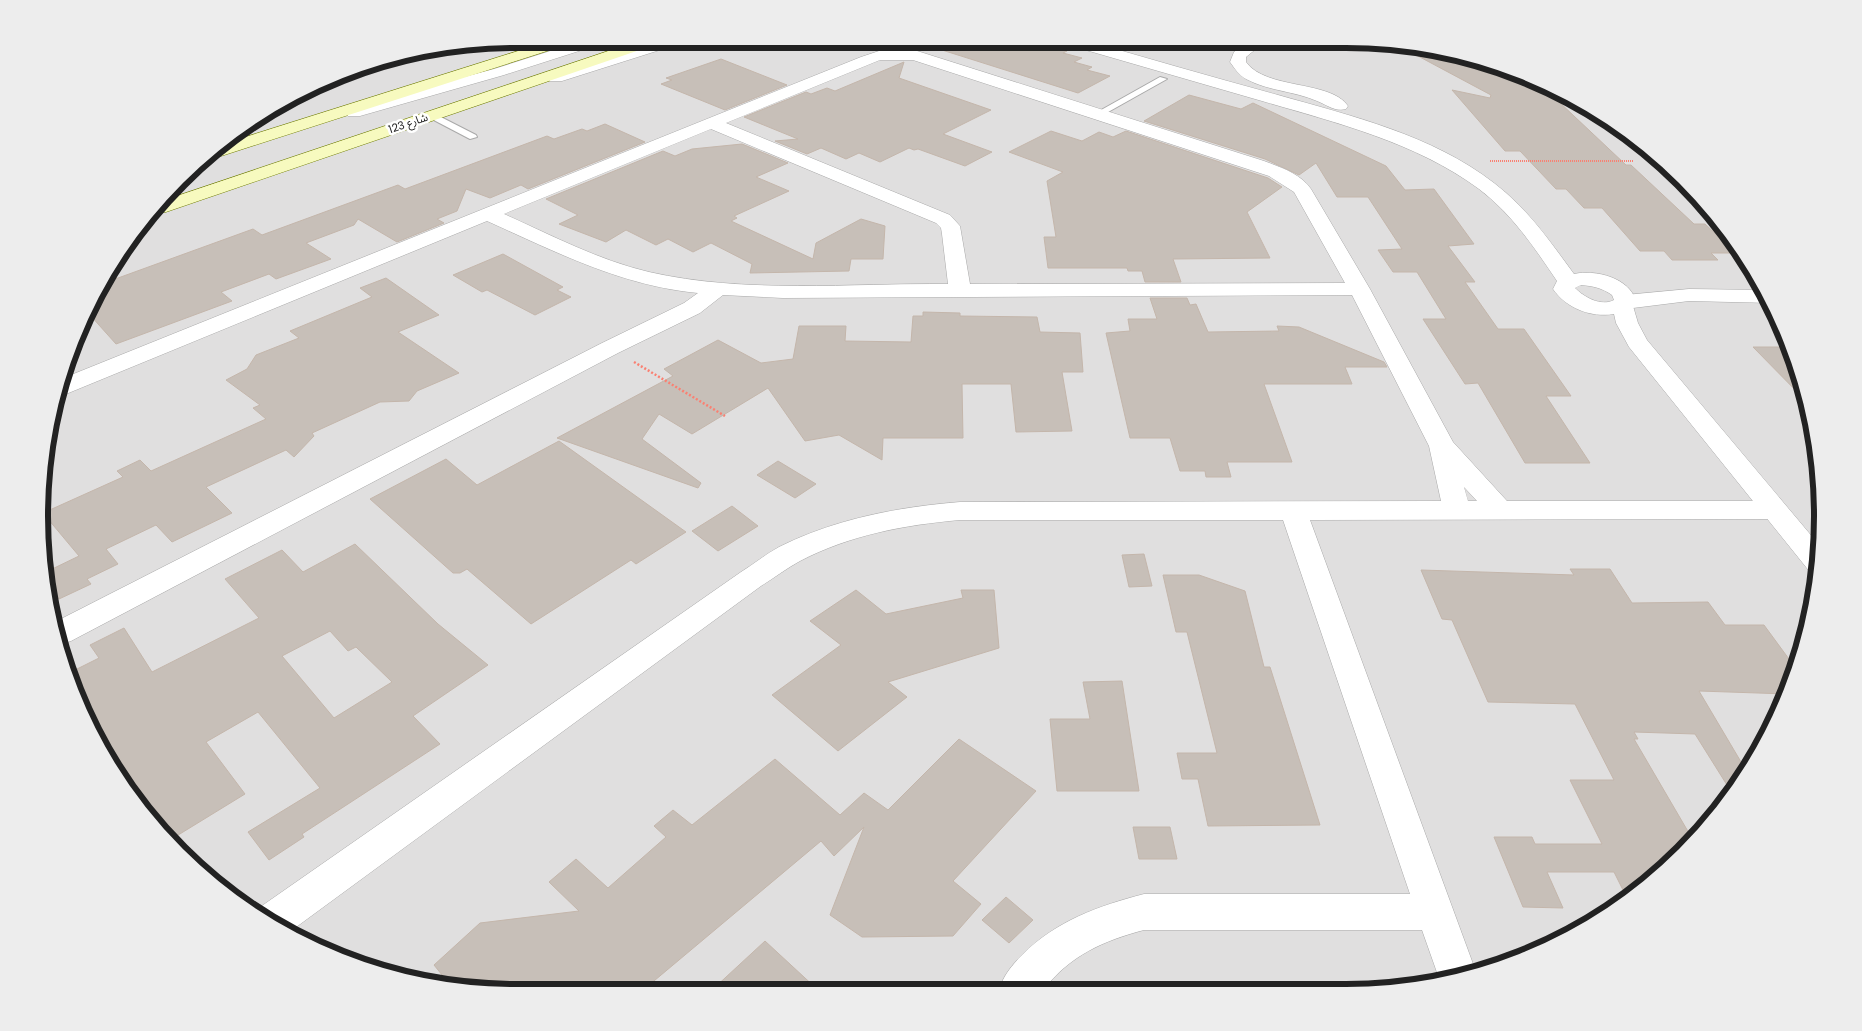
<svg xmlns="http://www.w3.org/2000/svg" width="1862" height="1031" font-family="Poppins,'Noto Sans Arabic',sans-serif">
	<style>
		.residential { fill: #e0dfdf }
		.building { fill: #c7bfb8; stroke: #c4b6ab; fill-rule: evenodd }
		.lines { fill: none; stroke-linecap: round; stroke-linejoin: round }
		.service-casing { stroke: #a9a9a9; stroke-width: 2 }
		.minor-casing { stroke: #a9a9a9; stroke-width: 1 }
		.tertiary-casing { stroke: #a9a9a9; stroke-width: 1 }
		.secondary-casing { stroke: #707d05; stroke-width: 1 }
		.path-far1 { stroke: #fa8072; stroke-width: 2; stroke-dasharray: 1 1; stroke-linecap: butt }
		.path { stroke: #fa8072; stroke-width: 2.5; stroke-dasharray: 2 2; stroke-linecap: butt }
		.service { fill: #fff; fill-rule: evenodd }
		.minor { fill: #fff; fill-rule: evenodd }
		.tertiary { fill: #fff; fill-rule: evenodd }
		.secondary { fill: #f7fabf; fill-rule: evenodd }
		.labels { text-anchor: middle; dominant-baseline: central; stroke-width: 5; stroke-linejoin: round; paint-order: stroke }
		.far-street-label { font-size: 11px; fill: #222; stroke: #fff }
		.rim { fill: none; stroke: #222; stroke-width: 6 }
	</style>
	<rect width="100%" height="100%" fill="#f2efe9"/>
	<path class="residential" d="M516,39L1377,40L1470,55L1585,102L1661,157L1725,225L1774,304L1807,392L1822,484L1819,577L1798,668L1760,754L1705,830L1611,912L1500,967L1408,988L485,991L392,976L277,929L157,830L75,698L40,547L55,392L119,251L225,137L362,64Z"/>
	<g class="building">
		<path d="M924,39H1026L1067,51L1063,53L1082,58L1074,62L1092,67L1087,70L1110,76L1078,93L923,44Z"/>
		<path d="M1404,44L1470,55L1540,84L1626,165H1631L1694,224H1705L1736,253H1711L1718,260H1672L1664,251H1640L1602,208H1584L1566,189H1556L1520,151H1505L1452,90L1490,98L1491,95L1403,48Z"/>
		<path d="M721,59L787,85L725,110L661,84L672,80L666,78Z"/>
		<path d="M904,62L899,78L991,110L943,134L992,152L965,166L918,149L914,150L909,148L880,162L859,153L846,159L821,148L807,154L775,141L798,139L744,117L806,92L811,94L827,88L835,91Z"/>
		<path d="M1189,95L1241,109L1253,103L1386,166L1405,190L1434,189L1474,244L1448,246L1475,282H1465L1498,329H1524L1571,396H1546L1590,463H1525L1478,383L1465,384L1423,319H1446L1417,272H1393L1378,250L1402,249L1368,197H1337L1316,163L1299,175L1265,159L1144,121Z"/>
		<path d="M605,124L645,142L528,189L521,185L490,198L466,189L457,211L437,219L444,223L397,242L358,219L354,225L306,243L331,259L276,279L269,274L221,292L232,301L116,344L90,315L107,282L253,229L262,235L398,185L405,189L547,136L554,139L582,129L587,131Z"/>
		<path d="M1051,131L1082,141L1099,132L1113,137L1126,131L1268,178L1282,187L1247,212L1270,258L1173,259L1181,282H1145L1142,271H1128L1127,268H1048L1044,237H1056L1047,181L1063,172L1009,152Z"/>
		<path d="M742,144L788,163L756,177L789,191L734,216L737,218L731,221L813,259L816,243L861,219L885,226L883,259H851L849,271L750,273L752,264L711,243L693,252L668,239L656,245L626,230L606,242L559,224L578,215L546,199L663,151L675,156L692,149Z"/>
		<path d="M503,254L563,287L557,290L571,297L535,315L487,290L482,292L453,275Z"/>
		<path d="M386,278L439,315L398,332L459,373L417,391L409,401L380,402L312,433L314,436L294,457L286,450L206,487L232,513L172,542L156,525L106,549L118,564L87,579L91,584L59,599L48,584L46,572L79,556L43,513L123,477L117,471L140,460L151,471L266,419L253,408L260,405L226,380L247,369L256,355L299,338L290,331L372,297L360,288Z"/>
		<path d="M1150,298H1187L1190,305L1196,304L1208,332L1279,331L1277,326L1299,327L1384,362L1387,367H1345L1352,384H1264L1292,462H1227L1231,477H1206L1205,471H1180L1170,438H1130L1106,333L1130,331L1128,319H1157Z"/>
		<path d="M923,312L960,313V316L1037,317L1040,332L1080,333L1083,372H1062L1072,431L1016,432L1011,384H962L963,438H883L882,460L839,435L805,441L768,388L692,434L659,414L642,439L701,483L698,488L557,438L673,376L664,369L718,340L761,363L793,359L799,326H846L845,341L911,342L913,316H923Z"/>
		<path d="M1753,347H1790L1807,392L1809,404Z"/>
		<path d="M559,441L686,532L636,564L631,560L531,624L467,569L460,573H453L370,499L446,459L477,485Z"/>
		<path d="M778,461L816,484L795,498L757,475Z"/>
		<path d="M732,506L758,526L718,551L692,531Z"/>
		<path d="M355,544L438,624L488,665L413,716L440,744L302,834L304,837L269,860L248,832L320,788L258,712L206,742L245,794L170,840L157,830L83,706L81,707L75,698L69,673L99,658L90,645L124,628L152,672L259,618L225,579L282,550L303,572ZM330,631L348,651L356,647L392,682L334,718L282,656Z"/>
		<path d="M1144,554L1152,586L1129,587L1122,555Z"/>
		<path d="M1570,569H1610L1632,603L1708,602L1725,625H1764L1797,670L1787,694L1699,691L1747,772L1732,793L1695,734L1634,732L1638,739H1634L1693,840L1627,898L1614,872H1547L1563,908L1523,907L1494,837H1532L1535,844H1602L1570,780H1614L1575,704L1488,702L1452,620L1442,619L1421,570L1574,575Z"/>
		<path d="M1163,575H1199L1245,591L1264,667H1270L1320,825L1208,826L1198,779H1182L1177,753H1217L1187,632H1176Z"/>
		<path d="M856,590L886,614L963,598L961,590H994L999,648L888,682L907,697L838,751L772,695L841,645L810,621Z"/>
		<path d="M1122,681L1139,791H1057L1050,719H1090L1083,682Z"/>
		<path d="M959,739L1036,791L953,881L981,904L953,936L862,937L830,915L864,827L834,856L821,841L642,991H485L451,986L434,965L480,923L579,911L549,882L576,859L608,888L666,837L654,826L673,810L692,825L775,759L840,815L864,793L888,810Z"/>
		<path d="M1133,827H1170L1177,859H1139Z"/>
		<path d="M1006,897L1033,920L1009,943L982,920Z"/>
		<path d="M765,941L818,990H712Z"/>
	</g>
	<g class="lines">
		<defs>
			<g id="service">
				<path d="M1160,77L1167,79L1101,116L1094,114Z"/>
				<path d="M431,112L476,135L477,137L470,139L428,117L427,115Z"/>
			</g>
			<g id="minor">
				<path d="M1121,39L1231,40L1229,43C1194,52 1158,51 1123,42Z"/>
				<path d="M1251,40H1267L1246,57V62C1266,90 1331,80 1348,106L1346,109C1335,112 1327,105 1317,101C1294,91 1268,91 1246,79C1239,75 1235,69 1230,62L1234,52Z"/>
				<path d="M914,50L1264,161C1280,167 1301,174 1311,189L1370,289L1453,442L1507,501H1773L1783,504L1787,510L1783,516L1773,519L1310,520L1476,972L1440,981L1422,930H1144C1103,941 1071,955 1044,989L999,990C1003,976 1012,965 1022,955C1056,921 1098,906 1144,894H1410L1283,520H960C904,525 850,535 800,561C787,568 774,578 761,586L288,933L277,929L256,910L741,572C754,564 766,554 779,547C835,519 898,507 960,502L1441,501L1429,446L1352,295L783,298L723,295L700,313L618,353L71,641L62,644L57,621L602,343L684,303L698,293C622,286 556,252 487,221L66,394L55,396L61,379L861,57L879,51ZM880,60H913L1269,176L1294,192L1345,283L970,284L960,226L950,215L726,123ZM711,129L936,223L941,228L942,234L948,284C849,283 746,294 649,272C598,260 551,235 504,214ZM1464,487L1477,501H1468Z"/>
				<path d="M1650,150L1661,157L1670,166C1660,169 1652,161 1647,154Z"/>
				<path d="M1689,289L1765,290L1773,303L1689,301L1625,309L1617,307L1614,302L1617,297L1625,295Z"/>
			</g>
			<g id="tertiary">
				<path d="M588,39H609L607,42L504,75L360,116H348L346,112L348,108L494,69Z"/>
				<path d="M665,39H687L685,42L562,81H550L548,78L550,75Z"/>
				<path d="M1056,39H1081C1146,58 1212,77 1278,95C1352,116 1432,135 1494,183C1527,208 1549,240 1574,274C1595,269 1631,278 1636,302L1633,306L1638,323L1647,340L1820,546L1819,575L1810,572L1629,347L1616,323L1614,314C1591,318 1566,308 1553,289L1557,281C1534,247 1512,214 1479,189C1415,142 1337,123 1262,101C1194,81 1126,62 1058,42ZM1581,285C1593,286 1602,288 1612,295L1614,300C1601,307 1584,297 1575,288Z"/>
			</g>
			<g id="secondary">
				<path d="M556,39H577L575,42L215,158H205L217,146Z"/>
				<path d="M644,39H665L663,42L166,212L155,213L168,199Z"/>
			</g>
		</defs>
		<use href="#service" class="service-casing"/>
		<use href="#minor" class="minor-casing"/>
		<use href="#tertiary" class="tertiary-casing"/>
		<use href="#secondary" class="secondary-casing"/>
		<path class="path-far1" d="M1490,161H1634"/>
		<path class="path" d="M634,362L725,416"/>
		<use href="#service" class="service"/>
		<use href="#minor" class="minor"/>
		<use href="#tertiary" class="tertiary"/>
		<use href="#secondary" class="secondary"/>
	</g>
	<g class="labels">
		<g class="far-street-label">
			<text transform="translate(408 123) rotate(-19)">شارع 123</text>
		</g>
	</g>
	<path d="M0 0H1862V1031H0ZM516 48H1346A468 468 0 0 1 1814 516V516A468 468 0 0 1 1346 984H516A468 468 0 0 1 48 516V516A468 468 0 0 1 516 48Z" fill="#ededed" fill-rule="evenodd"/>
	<path class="rim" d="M516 48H1346A468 468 0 0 1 1814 516V516A468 468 0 0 1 1346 984H516A468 468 0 0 1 48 516V516A468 468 0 0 1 516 48Z"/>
</svg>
